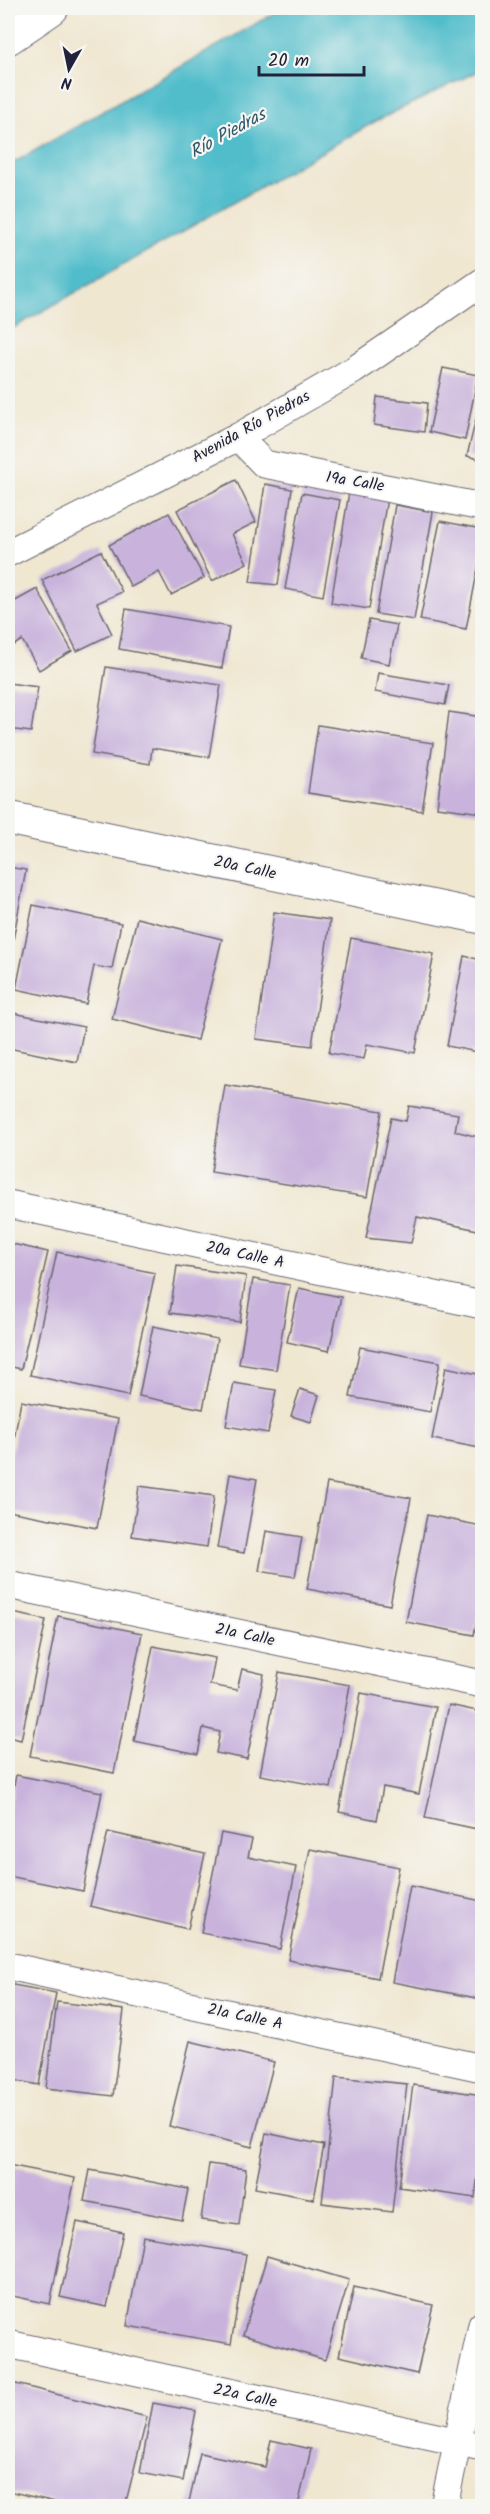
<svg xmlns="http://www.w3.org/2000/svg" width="490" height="2514" font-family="Kalam,sans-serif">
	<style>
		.water { fill: #51bdcb; stroke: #3a7083; stroke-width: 1.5 }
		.building { fill: #c9b3dc }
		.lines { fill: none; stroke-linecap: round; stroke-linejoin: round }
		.minor-casing { stroke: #6a6770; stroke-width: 29 }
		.tertiary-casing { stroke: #6a6770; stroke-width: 35 }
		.minor { stroke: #fff; stroke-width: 27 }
		.tertiary { stroke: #fff; stroke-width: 33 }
		.labels { text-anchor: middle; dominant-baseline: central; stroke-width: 4.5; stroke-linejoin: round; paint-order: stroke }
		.street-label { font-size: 16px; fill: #22223b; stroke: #f6f6f2 }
		.water-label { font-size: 18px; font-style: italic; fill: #32586d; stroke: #f6f6f2 }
	</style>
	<rect width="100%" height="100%" fill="#f6f6f2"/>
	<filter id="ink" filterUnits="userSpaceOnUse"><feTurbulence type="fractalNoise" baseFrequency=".0167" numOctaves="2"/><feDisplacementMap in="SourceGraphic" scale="12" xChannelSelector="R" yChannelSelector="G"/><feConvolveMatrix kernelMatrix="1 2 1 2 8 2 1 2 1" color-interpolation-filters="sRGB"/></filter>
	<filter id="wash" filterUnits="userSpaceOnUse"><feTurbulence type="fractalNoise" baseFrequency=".008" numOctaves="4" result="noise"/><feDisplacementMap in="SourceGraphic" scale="24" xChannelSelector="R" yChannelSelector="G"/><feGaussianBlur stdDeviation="1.35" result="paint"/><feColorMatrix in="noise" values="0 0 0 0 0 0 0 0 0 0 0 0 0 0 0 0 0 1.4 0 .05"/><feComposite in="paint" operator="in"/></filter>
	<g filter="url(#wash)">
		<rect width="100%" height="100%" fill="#f0e7d1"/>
		<path class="water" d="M283,8H482V69L376,121L8,331V166Z"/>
		<g id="blocks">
			<g class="building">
				<path d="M443,368L478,375L465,440L429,432Z"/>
				<path d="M482,394V460L467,456Z"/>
				<path d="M377,397L427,403L424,432L374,425Z"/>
				<path d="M236,480L256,522L232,534L247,563L212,581L177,510Z"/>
				<path d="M265,484L292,489L278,585L250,582Z"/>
				<path d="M349,492L387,498L369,609L331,603Z"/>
				<path d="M302,493L340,500L323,596L285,589Z"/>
				<path d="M395,505L433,512L414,620L376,614Z"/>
				<path d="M169,513L204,578L171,595L159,572L131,587L109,545Z"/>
				<path d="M440,521L482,529V548L466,629L420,620Z"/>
				<path d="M101,551L122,592L97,603L112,634L77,651L42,580Z"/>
				<path d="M37,589L72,651L39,670L22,640L8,649V605Z"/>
				<path d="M126,609L229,627L222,668L119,649Z"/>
				<path d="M369,620L397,625L389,664L361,658Z"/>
				<path d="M106,667L221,685L209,757L152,748L150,764L92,754Z"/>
				<path d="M378,673L449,685L445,705L375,692Z"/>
				<path d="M8,683L38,687L31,732L8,729Z"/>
				<path d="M449,712L482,717V813L437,807Z"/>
				<path d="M318,725L433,743L422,811L308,793Z"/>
				<path d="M8,867L26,870L11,951L8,950Z"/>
				<path d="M33,905L121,923L112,969L94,966L86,1004L16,989Z"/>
				<path d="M274,912L330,920L312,1046L256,1039Z"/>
				<path d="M137,918L222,939L197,1040L112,1019Z"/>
				<path d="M351,938L434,954L415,1053L367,1044L364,1059L329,1053Z"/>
				<path d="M464,956L482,960V1053L447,1046Z"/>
				<path d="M8,1012L84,1027L77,1062L8,1048Z"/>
				<path d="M225,1085L382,1111L367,1197L211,1172Z"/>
				<path d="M409,1106L458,1114L455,1131L482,1138V1231L417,1217L411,1243L366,1238L391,1118L406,1121Z"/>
				<path d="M8,1243L48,1252L21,1369L8,1366Z"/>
				<path d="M57,1252L155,1273L128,1396L30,1375Z"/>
				<path d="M177,1266L246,1276L240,1322L170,1313Z"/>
				<path d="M253,1279L290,1285L276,1370L239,1364Z"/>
				<path d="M299,1288L341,1297L329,1351L287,1342Z"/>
				<path d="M153,1326L217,1339L203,1409L139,1396Z"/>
				<path d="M360,1347L440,1362L430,1412L350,1397Z"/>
				<path d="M446,1367L482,1375L480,1448L432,1439Z"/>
				<path d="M234,1383L276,1390L268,1433L226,1426Z"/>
				<path d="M300,1389L319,1395L311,1422L291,1416Z"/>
				<path d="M21,1401L118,1419L97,1528L8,1511V1473Z"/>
				<path d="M230,1474L257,1479L244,1553L217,1548Z"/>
				<path d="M327,1483L411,1498L390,1605L307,1589Z"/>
				<path d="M139,1486L214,1496L207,1547L132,1536Z"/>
				<path d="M427,1515L482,1526V1593L474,1635L406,1622Z"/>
				<path d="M266,1531L302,1537L295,1577L259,1571Z"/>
				<path d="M8,1612L46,1620L21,1740L8,1737Z"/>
				<path d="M58,1616L142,1633L114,1773L30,1756Z"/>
				<path d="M153,1646L215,1658L210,1685L237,1690L242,1669L264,1674L247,1759L216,1753L220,1732L203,1728L198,1754L134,1741Z"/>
				<path d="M279,1672L350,1685L331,1788L260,1775Z"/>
				<path d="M361,1693L436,1707L419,1794L383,1787L377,1820L339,1812Z"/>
				<path d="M449,1705L482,1712V1830L425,1818Z"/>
				<path d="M16,1775L102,1792L83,1891L8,1876V1817Z"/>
				<path d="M108,1832L205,1854L188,1929L90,1906Z"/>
				<path d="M221,1833L252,1839L248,1857L296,1867L280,1949L201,1933Z"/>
				<path d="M310,1849L399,1867L378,1978L288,1960Z"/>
				<path d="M410,1886L482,1901V1999L392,1982Z"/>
				<path d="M8,1984L56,1993L39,2085L8,2079Z"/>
				<path d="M57,2002L124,2010L113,2096L46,2088Z"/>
				<path d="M190,2041L274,2062L252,2147L169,2126Z"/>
				<path d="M336,2077L407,2084L392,2212L322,2203Z"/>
				<path d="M413,2085L482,2095V2140L475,2198L399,2187Z"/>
				<path d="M266,2133L324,2145L314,2199L255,2188Z"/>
				<path d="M209,2164L246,2169L239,2225L201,2220Z"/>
				<path d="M8,2165L75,2178L50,2304L8,2295Z"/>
				<path d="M90,2170L188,2189L182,2220L84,2201Z"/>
				<path d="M77,2222L123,2232L107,2307L60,2297Z"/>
				<path d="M143,2236L246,2254L231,2344L127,2326Z"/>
				<path d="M267,2256L349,2280L325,2360L243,2335Z"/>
				<path d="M354,2287L433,2305L417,2374L339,2356Z"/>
				<path d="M8,2382L147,2417L125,2506H72L8,2491Z"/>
				<path d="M153,2403L196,2411L183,2481L140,2473Z"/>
				<path d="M271,2440L311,2449L298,2506H188L200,2453L265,2467Z"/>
			</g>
		</g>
	</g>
	<g filter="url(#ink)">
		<use href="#blocks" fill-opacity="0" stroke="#6a6770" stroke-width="1.5"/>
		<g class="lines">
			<defs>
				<g id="minor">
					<path d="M238,437L264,464L482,507"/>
					<path d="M8,553L238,437L354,370L482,282"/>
					<path d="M8,1204L482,1305"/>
					<path d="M8,1585L482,1684"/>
					<path d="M8,1966L482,2068"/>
					<path d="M8,2344L482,2447"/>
					<path d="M444,2506L482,2325"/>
				</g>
				<g id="tertiary">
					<path d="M8,38L52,8"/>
					<path d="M8,818L482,917"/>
				</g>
			</defs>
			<use href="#minor" class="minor-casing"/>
			<use href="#tertiary" class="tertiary-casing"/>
			<use href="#minor" class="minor"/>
			<use href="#tertiary" class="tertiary"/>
		</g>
	</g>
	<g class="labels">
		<g class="street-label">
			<text transform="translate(251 427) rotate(-29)">Avenida Río Piedras</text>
			<text transform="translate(355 482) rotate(9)">19a Calle</text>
			<text transform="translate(245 868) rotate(12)">20a Calle</text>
			<text transform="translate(245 1255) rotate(12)">20a Calle A</text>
			<text transform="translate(245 1635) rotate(12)">21a Calle</text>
			<text transform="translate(245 2017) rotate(12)">21a Calle A</text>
			<text transform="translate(245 2396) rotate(12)">22a Calle</text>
		</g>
		<g class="water-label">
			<text transform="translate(228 134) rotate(-29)">Río Piedras</text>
		</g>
	</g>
	<rect width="490" height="2514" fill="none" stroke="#f6f6f2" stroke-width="30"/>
	<g transform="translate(69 69) rotate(189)" stroke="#f6f6f2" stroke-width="4.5" paint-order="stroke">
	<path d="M0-4.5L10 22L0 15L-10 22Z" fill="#22223b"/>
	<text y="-9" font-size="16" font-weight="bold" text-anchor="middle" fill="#22223b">N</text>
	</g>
	<path d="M259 66v9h105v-9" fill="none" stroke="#22223b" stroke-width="3"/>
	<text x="268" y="66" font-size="18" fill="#22223b" stroke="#f6f6f2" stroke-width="4.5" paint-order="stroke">20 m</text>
</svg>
